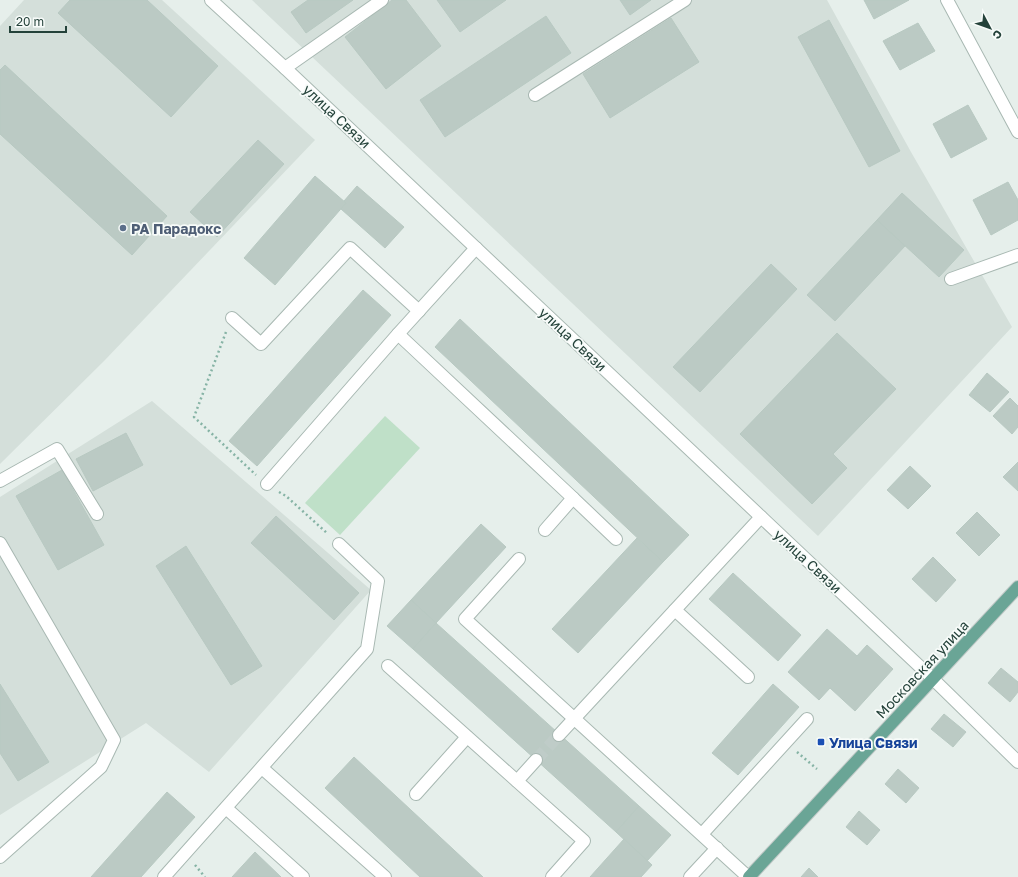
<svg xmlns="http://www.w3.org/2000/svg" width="1018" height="877" font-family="'Golos Text',sans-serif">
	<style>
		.built { fill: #d4dfda }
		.green { fill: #bfe0c8 }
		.building { fill: #bbcac4; stroke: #b8c9c2 }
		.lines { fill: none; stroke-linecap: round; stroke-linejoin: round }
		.minor-tunnel { stroke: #bfccc8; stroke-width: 12; stroke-dasharray: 12 6; stroke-linecap: butt }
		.minor-casing { stroke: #a8b8b2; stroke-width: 14 }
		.major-casing { stroke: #c2cac8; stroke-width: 14 }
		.path { stroke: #86b3a5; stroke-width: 2.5; stroke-dasharray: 2 3; stroke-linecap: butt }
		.minor { stroke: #fff; stroke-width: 12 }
		.major { stroke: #6aa596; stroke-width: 12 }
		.service-dot { fill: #5c6f8a; stroke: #f7fbf9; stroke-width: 1.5 }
		.transit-dot { fill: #1a4fb4; stroke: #f7fbf9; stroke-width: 1.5 }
		.labels { text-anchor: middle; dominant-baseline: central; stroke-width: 3.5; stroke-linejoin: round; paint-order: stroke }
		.street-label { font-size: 14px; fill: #24423a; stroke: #f7fbf9 }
		.service-label { font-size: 14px; font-weight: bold; fill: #4e5e75; stroke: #f7fbf9; text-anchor: start }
		.transit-label { font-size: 14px; font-weight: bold; fill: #164399; stroke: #f7fbf9; text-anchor: start }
	</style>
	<rect width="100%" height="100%" fill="#e6efeb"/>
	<g class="built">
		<path d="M24,0H162L315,140L105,360L0,464V26Z"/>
		<path d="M252,0H827L911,152L1012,327L818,536Z"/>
		<path d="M152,401L371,590L209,772L146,723L0,815V497Z"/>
	</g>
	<path class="green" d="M385,416L420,448L340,535L305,503Z"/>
	<g class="building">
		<path d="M70,0H147L218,66L171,117L58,13Z"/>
		<path d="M308,0H353L306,33L291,12Z"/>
		<path d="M392,0H406L441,46L386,89L345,37Z"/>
		<path d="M437,0H506L460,32Z"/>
		<path d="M620,0H651L630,15Z"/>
		<path d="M864,0H909L874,19Z"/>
		<path d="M546,16L571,53L445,137L420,100Z"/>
		<path d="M671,18L699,62L610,118L583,74Z"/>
		<path d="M829,20L900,151L869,167L798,37Z"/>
		<path d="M918,23L935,51L900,70L883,41Z"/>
		<path d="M5,65L167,216L132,255L0,134V70Z"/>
		<path d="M968,105L987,139L951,158L933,124Z"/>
		<path d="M258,140L284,164L217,237L190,212Z"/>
		<path d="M315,176L346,203L275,285L244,258Z"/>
		<path d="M1008,182L1018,200V220L991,235L973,200Z"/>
		<path d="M357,186L404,227L385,248L341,209L346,203L344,201Z"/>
		<path d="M902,193L964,250L939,277L877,220Z"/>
		<path d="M877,220L905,246L835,321L807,295Z"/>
		<path d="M771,264L797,289L700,392L673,367Z"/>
		<path d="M363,290L391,315L257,466L229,441Z"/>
		<path d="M460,319L689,535L663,562L435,347Z"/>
		<path d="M837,333L896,389L833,454L847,468L812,504L740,434Z"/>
		<path d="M987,373L1009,392L990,412L969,395Z"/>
		<path d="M1010,398L1018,406V427L1012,434L993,416Z"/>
		<path d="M126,433L143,465L93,491L76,459Z"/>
		<path d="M1018,462V491L1003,477Z"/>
		<path d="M910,466L931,486L908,509L887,490Z"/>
		<path d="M62,470L104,545L58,570L16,496Z"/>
		<path d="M977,512L1000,535L979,556L956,533Z"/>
		<path d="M276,516L359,593L334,620L251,543Z"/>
		<path d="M481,524L506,547L436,623L411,600Z"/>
		<path d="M637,538L663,562L578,653L552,629Z"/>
		<path d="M186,546L262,666L231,685L156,566Z"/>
		<path d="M933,557L956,580L936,602L912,579Z"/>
		<path d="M733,573L801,635L778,661L709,599Z"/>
		<path d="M411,600L436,623L413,649L387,626Z"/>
		<path d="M436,623L639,806L616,832L413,649Z"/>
		<path d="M827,629L857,656L867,645L893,669L855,711L830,688L819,700L788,672Z"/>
		<path d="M1001,668L1018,682V692L1010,702L988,683Z"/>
		<path d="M0,684L49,762L18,781L0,753Z"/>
		<path d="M773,684L799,707L738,775L712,753Z"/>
		<path d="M944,714L966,732L953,747L931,729Z"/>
		<path d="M354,757L483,877H420L325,788Z"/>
		<path d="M898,769L919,788L906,803L885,784Z"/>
		<path d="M167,792L195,817L141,877H91Z"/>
		<path d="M639,806L671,835L647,861L616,832Z"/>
		<path d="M859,811L880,830L867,845L846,827Z"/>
		<path d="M624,839L652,865L641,877H590Z"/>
		<path d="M255,852L281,877H232Z"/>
		<path d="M809,868L818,877H801Z"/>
	</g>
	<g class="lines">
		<path class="minor-tunnel" d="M536,760L559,735"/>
		<defs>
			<g id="minor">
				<path d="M211,0L285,68L933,679L1018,762"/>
				<path d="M947,0L1018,132"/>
				<path d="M285,68L382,0"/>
				<path d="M535,95L685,0"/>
				<path d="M951,279L1018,255"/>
				<path d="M232,318L261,344L350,248L419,311"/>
				<path d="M398,334L573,498L545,530"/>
				<path d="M0,481L57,449L97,514"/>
				<path d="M267,484L398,334L476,248"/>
				<path d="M573,498L616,539"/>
				<path d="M0,543L114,740L101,767L0,857"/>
				<path d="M519,559L465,619L748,877"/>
				<path d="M675,610L748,677"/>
				<path d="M388,666L584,841L552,877"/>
				<path d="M559,735L761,517"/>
				<path d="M262,768L385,877"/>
				<path d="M517,781L536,760"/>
				<path d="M416,794L467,737"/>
				<path d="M226,808L303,877"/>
				<path d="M702,834L807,719"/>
				<path d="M164,877L367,649L378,581L339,544"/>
				<path d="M690,877L717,848"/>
			</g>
			<path id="major" d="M749,877L1018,587"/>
		</defs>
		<use href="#minor" class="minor-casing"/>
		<use href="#major" class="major-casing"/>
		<g class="path">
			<path d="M226,332L194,417L256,475"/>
			<path d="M279,492L286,496L328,534"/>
			<path d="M797,752L817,769"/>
			<path d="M195,865L205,877"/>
		</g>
		<use href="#minor" class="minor"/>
		<use href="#major" class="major"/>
	</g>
	<circle class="service-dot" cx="123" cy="228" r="4"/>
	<rect class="transit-dot" x="817" y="738" width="8" height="8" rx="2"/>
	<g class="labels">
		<g class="street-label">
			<text transform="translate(337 116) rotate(43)">улица Связи</text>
			<text transform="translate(573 339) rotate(43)">улица Связи</text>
			<text transform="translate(808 561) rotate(43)">улица Связи</text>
			<text transform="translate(922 669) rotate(-47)">Московская улица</text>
		</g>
		<g class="service-label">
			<text x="131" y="228">РА Парадокс</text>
		</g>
		<g class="transit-label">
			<text x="829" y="742">Улица Связи</text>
		</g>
	</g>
	<g transform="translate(990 28) rotate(131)" stroke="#f7fbf9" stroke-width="3" paint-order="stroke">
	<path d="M0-3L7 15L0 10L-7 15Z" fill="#24423a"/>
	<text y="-6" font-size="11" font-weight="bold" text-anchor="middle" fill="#24423a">С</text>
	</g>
	<path d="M10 26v6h56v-6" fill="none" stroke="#24423a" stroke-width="2"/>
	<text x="16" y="26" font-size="12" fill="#24423a" stroke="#f7fbf9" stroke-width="3" paint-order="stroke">20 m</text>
</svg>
